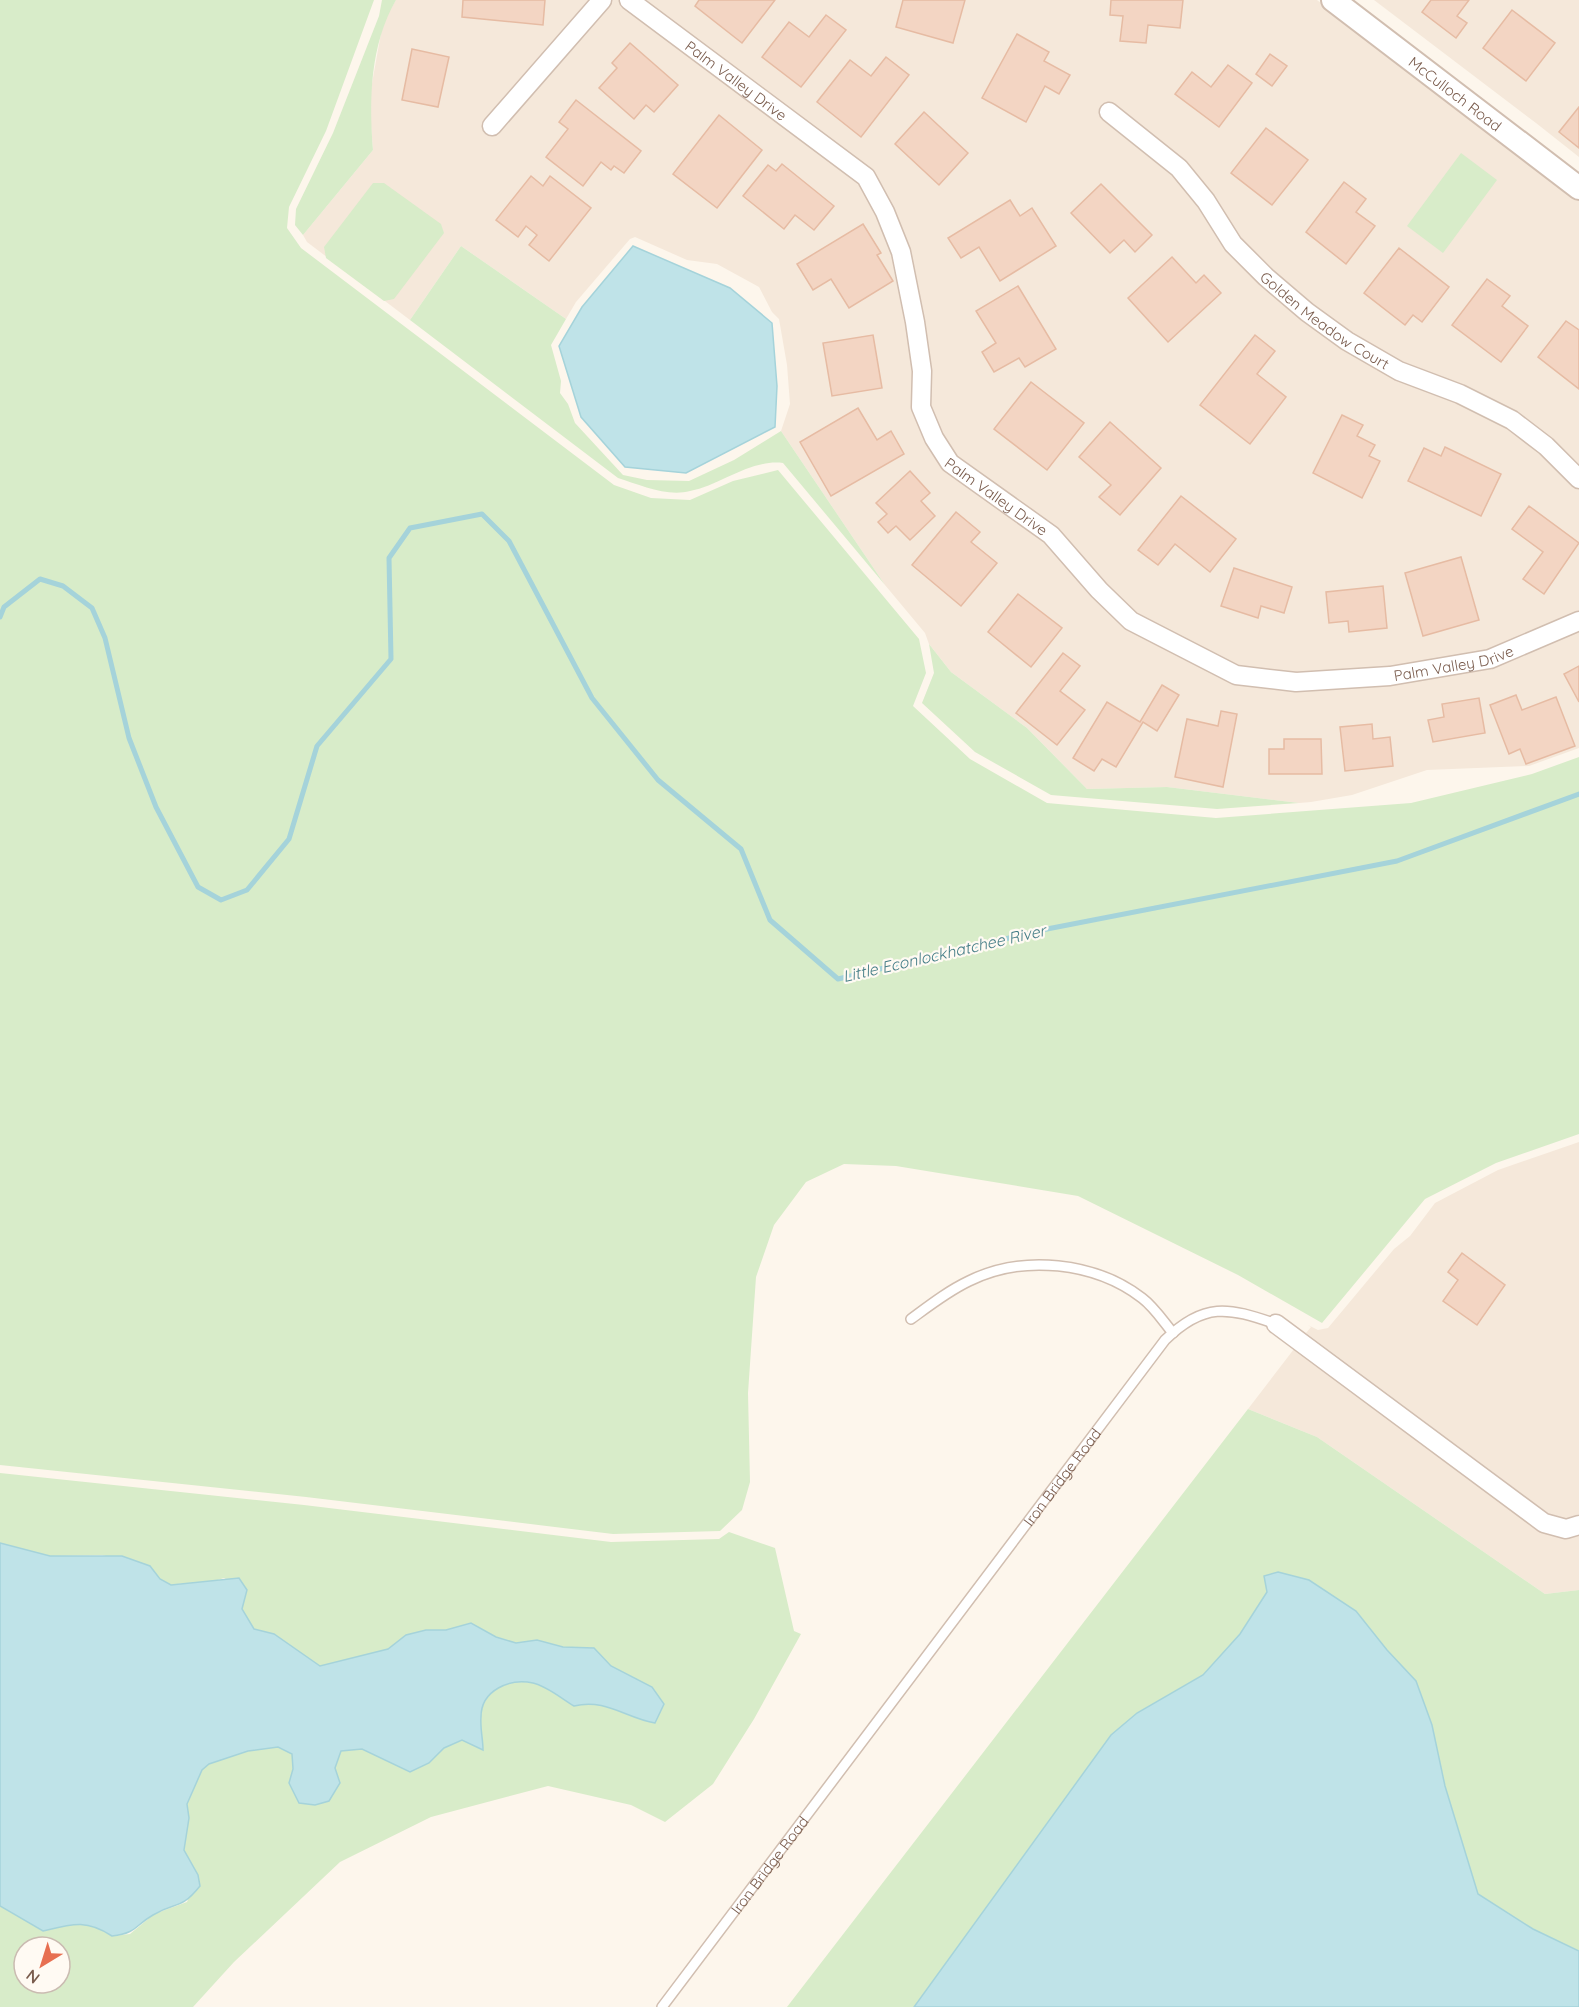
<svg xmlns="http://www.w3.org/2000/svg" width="1579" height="2007" font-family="Quicksand,sans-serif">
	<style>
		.residential { fill: #f5e8da }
		.green { fill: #d8ecc9; fill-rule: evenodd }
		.water { fill: #bfe3e8; stroke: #a5d3da; stroke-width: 1.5 }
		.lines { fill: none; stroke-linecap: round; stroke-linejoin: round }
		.stream { stroke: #a5d3da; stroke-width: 5 }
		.building { fill: #f3d5c3; stroke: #e6bba3; stroke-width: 1.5 }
		.service-casing { stroke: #d1beb0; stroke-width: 12 }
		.minor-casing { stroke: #d1beb0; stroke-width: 21 }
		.tertiary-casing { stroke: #d1beb0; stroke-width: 26 }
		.service { stroke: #fff; stroke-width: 9 }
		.minor { stroke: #fff; stroke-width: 18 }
		.tertiary { stroke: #fff; stroke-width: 22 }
		.labels { text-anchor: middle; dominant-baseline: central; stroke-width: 4.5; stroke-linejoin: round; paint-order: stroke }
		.street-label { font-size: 15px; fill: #7a5c4d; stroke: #fffaf3 }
		.water-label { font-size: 16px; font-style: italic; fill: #437c86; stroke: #fffaf3 }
	</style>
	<rect width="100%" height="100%" fill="#fdf6ec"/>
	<g class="residential">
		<path d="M396,0H1317L1579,200V748L1529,766L1427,770L1352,795L1311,802L1299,803L1167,787L1087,789L1027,728L951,672L929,644L925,633L885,585L781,431L790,404L787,365L779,319L772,312L759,287L717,264L687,260L635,237L630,239L576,302L566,319L461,246L410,320L307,242L303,235L373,150L369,100L383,22Z"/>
		<path d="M1374,0H1579V157L1536,123Z"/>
		<path d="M1579,1142V1514L1567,1519L1549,1514L1306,1333L1311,1327L1308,1325L1318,1330L1328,1328L1394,1249L1410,1236L1435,1203L1498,1170Z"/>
		<path d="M1294,1349L1538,1531L1562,1538L1579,1535V1590L1545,1594L1317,1437L1248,1409Z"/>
	</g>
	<g class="green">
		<path d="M0,0H374L326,131L289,207L287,228L301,248L614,485L651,498L690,500L733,481L778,470L919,639L926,673L913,706L970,759L1047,803L1216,818L1411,803L1532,774L1579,757V1134L1496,1163L1425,1199L1322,1323L1238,1275L1078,1196L896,1166L844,1164L806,1182L774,1225L756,1277L748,1393L750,1482L742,1510L720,1531L613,1534L306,1497L0,1465Z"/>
		<path d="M382,0H396C370,45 369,99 373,150L303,235L295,225L296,209L333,133L379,16Z"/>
		<path d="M1461,153L1497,180L1443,253L1407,226Z"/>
		<path d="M373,183H384L441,224L444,233L394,299L384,301L326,258L324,247Z"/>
		<path d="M461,246L566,319L551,345L561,381L560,393L568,404L575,423L623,475L647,480L689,481L734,460L781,431L885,585L783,463C750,459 721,485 690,491C667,497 640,485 618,478L410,320Z"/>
		<path d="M929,644L951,672L1027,728L1087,789L1167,787L1299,803L1217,809L1051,795L975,752L922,703L934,673Z"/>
		<path d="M1248,1409L1317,1437L1545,1594L1579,1590V1951L1533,1929L1478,1894L1445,1786L1432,1725L1416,1681L1387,1650L1267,1592L1240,1634L1203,1675L1137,1713L1111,1735L914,2007H787Z"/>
		<path d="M0,1473L304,1505L611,1542L719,1539L729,1532L775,1548L794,1631L801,1634L754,1719L713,1784L665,1822L631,1805L548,1786L431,1817L340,1862L234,1962L193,2007H0V1906L43,1930C72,1924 86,1919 112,1936L130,1934L154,1914L187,1902L198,1875L184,1850L189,1818L187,1804L202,1770L209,1764L248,1751L278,1747L292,1754L293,1769L289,1783L335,1768L341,1751L362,1749L382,1758L429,1763L444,1748L463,1740L483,1750C482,1739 480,1727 481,1717C482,1690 510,1678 533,1683C547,1686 562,1699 574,1706C606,1697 625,1718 655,1723L664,1704L631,1676L611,1666L594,1648L563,1647L537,1640L516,1643L496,1637L471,1623L446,1630H426L406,1635L388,1649L320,1666L274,1634L254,1629L242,1609L247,1590L224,1578C207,1584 189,1582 171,1585L160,1579L150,1566L102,1555L50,1556L0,1543ZM24,1947H60V1983H24Z"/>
	</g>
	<g class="water">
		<path d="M633,246L730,288L772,323L777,386L775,427L686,473L625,467L581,417L559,346L582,307Z"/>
		<path d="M0,1543L50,1556H122L150,1566L160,1579L171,1585L239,1578L247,1590L242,1609L254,1629L274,1634L320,1666L388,1649L406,1635L426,1630H446L471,1623L496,1637L516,1643L537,1640L563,1647L594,1648L611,1666L652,1687L664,1704L655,1723C626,1718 605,1698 574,1706C562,1699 547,1686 533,1683C510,1678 481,1690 481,1717C480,1728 483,1739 483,1750L462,1740L444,1748L429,1763L410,1772L362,1749L341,1751L335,1768L340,1783L329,1801L315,1805L299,1803L289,1783L293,1769L292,1754L278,1747L248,1751L209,1764L202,1770L187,1804L189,1818L184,1850L198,1875L200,1886C180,1911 176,1901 153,1915C134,1926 137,1933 112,1936C86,1919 72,1924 43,1931L0,1906Z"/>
		<path d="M1278,1572L1309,1580L1356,1611L1387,1650L1416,1681L1432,1725L1445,1786L1478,1894L1533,1929L1579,1951V2007H914L1111,1735L1137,1713L1203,1675L1240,1634L1267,1592L1264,1576Z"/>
	</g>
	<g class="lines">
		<path class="stream" d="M0,617L4,607L40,579L63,586L92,608L105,638L129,738L156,807L198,887L221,900L247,890L289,839L317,746L391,659L389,558L410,528L482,514L509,541L592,698L658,780L741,849L770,920L838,979L1047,929L1397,861L1579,794"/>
	</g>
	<g class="building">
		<path d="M463,0H545L543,25L462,17Z"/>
		<path d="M699,0H775L742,43L695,6Z"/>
		<path d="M903,0H965L953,43L896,27Z"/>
		<path d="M1111,0H1183L1180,28L1148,25L1146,43L1120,41L1123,16L1110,15Z"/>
		<path d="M1431,0H1469L1457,16L1467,23L1456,38L1422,12Z"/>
		<path d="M1512,10L1555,43L1526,81L1483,48Z"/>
		<path d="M826,15L846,30L801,87L762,57L789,22L809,37Z"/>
		<path d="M1017,34L1049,52L1044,61L1070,75L1059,94L1045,86L1026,122L982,98Z"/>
		<path d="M630,43L678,85L654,112L646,105L634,119L599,88L617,68L612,63Z"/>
		<path d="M412,49L449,57L438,107L402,100Z"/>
		<path d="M1270,54L1287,66L1272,86L1256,74Z"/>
		<path d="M886,57L909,75L861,137L817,102L850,60L871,76Z"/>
		<path d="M1228,65L1252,83L1219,127L1175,94L1192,72L1211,87Z"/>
		<path d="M576,100L641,151L624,173L614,166L611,170L601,162L583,186L546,157L568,129L559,122Z"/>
		<path d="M1579,107V148L1559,132Z"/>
		<path d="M924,112L968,153L939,185L895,144Z"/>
		<path d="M719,115L762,150L717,208L673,174Z"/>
		<path d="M1266,128L1308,160L1272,205L1231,173Z"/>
		<path d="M782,164L834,206L814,230L795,215L784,229L743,196L768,165L776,171Z"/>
		<path d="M531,176L543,186L550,176L591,208L549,261L529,245L537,235L526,226L518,237L496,220Z"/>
		<path d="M1344,182L1366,199L1356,212L1375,226L1346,264L1306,232Z"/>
		<path d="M1101,184L1152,235L1135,252L1124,240L1110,253L1071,213Z"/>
		<path d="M1010,200L1020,216L1032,208L1056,246L1000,281L979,247L961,258L948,238Z"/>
		<path d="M863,224L881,253L877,255L893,281L849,308L831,279L813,290L797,264Z"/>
		<path d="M1399,248L1449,287L1422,322L1413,315L1405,325L1364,293Z"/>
		<path d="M1172,257L1196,283L1204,275L1221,293L1168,342L1128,298Z"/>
		<path d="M1487,279L1510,296L1502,306L1528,326L1501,362L1452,325Z"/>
		<path d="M1018,286L1056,349L1025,367L1019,358L994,372L982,352L996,343L976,311Z"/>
		<path d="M1566,321L1579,330V389L1538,357Z"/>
		<path d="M873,335L882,388L832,396L823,343Z"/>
		<path d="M1255,335L1275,351L1257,374L1286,397L1250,444L1200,405Z"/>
		<path d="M1031,382L1084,423L1047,470L994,429Z"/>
		<path d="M858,408L877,440L891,431L904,454L831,496L800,442Z"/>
		<path d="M1342,415L1363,425L1357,436L1375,445L1369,456L1380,461L1362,498L1313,473Z"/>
		<path d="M1110,422L1161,468L1120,515L1099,497L1111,485L1079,457Z"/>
		<path d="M1445,447L1501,474L1481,516L1408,481L1424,448L1441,456Z"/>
		<path d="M910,471L930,493L921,501L935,516L910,540L896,526L888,533L878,522L887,514L876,503Z"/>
		<path d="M1181,496L1236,539L1210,572L1175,544L1158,565L1138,550Z"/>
		<path d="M1529,506L1579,543L1544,594L1523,579L1543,552L1512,529Z"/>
		<path d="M956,512L980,532L971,542L997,563L961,606L912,565Z"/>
		<path d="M1461,557L1479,620L1423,636L1405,573Z"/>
		<path d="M1234,568L1292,587L1284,613L1261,606L1258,618L1221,606Z"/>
		<path d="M1383,586L1387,628L1349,632L1348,621L1329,623L1326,592Z"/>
		<path d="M1018,594L1062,628L1031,667L988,632Z"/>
		<path d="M1063,653L1080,666L1060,691L1085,710L1057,745L1016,713Z"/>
		<path d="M1579,666V702L1564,674Z"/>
		<path d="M1162,685L1179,695L1157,731L1143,722L1116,767L1102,759L1094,771L1073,758L1107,702L1140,722Z"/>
		<path d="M1516,695L1522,710L1556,697L1575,746L1526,764L1520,749L1509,754L1490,705Z"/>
		<path d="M1479,698L1485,733L1433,742L1428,720L1444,717L1442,704Z"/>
		<path d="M1221,711L1237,714L1223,787L1175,777L1187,719L1218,726Z"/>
		<path d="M1372,724L1373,739L1390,737L1393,766L1345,771L1340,727Z"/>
		<path d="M1284,739H1321L1322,774H1269V749H1284Z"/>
		<path d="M1462,1253L1505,1285L1477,1325L1443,1301L1458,1280L1448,1272Z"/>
	</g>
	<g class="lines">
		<defs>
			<g id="service">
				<path d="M911,1319C930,1305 948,1291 969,1281C1023,1254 1095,1262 1142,1298C1154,1307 1163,1321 1173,1333"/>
				<path id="s1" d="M662,2007L1165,1340C1204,1302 1228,1307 1276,1324"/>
			</g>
			<g id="minor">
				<path id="s2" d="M629,0L866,177L885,212L901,252L915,322L922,371L921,407L934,438L950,463L1051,535L1099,590L1131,621L1236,675L1296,682L1390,676L1490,659L1579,621"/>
				<path id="s3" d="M1109,112L1179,168L1206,201L1233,244L1266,277L1307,312L1347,341L1399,371L1460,394L1512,420L1546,446L1579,479"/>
				<path d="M492,126L602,0"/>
				<path d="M1276,1324L1544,1523L1566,1529L1579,1525"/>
			</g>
			<g id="tertiary">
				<path id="s4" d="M1333,0L1579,188"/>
			</g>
		</defs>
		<use href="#service" class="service-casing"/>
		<use href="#minor" class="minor-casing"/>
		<use href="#tertiary" class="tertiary-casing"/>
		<use href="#service" class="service"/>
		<use href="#minor" class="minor"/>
		<use href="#tertiary" class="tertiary"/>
	</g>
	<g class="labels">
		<g class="street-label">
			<text stroke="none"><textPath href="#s2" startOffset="134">Palm Valley Drive</textPath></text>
			<text stroke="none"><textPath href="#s4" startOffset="154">McCulloch Road</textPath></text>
			<text stroke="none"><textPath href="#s3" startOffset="303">Golden Meadow Court</textPath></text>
			<text stroke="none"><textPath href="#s2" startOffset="656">Palm Valley Drive</textPath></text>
			<text stroke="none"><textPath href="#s2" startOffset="1178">Palm Valley Drive</textPath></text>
			<text stroke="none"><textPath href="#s1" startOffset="664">Iron Bridge Road</textPath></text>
			<text stroke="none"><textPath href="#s1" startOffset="178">Iron Bridge Road</textPath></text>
		</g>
		<g class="water-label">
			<text transform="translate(944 953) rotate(-13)">Little Econlockhatchee River</text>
		</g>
	</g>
	<g transform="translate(42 1965) rotate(218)"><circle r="28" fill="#fffaf3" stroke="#cabbb1" stroke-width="1.5"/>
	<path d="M0-4.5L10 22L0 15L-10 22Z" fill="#e76f51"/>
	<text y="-9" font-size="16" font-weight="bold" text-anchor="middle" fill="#7a5c4d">N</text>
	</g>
</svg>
